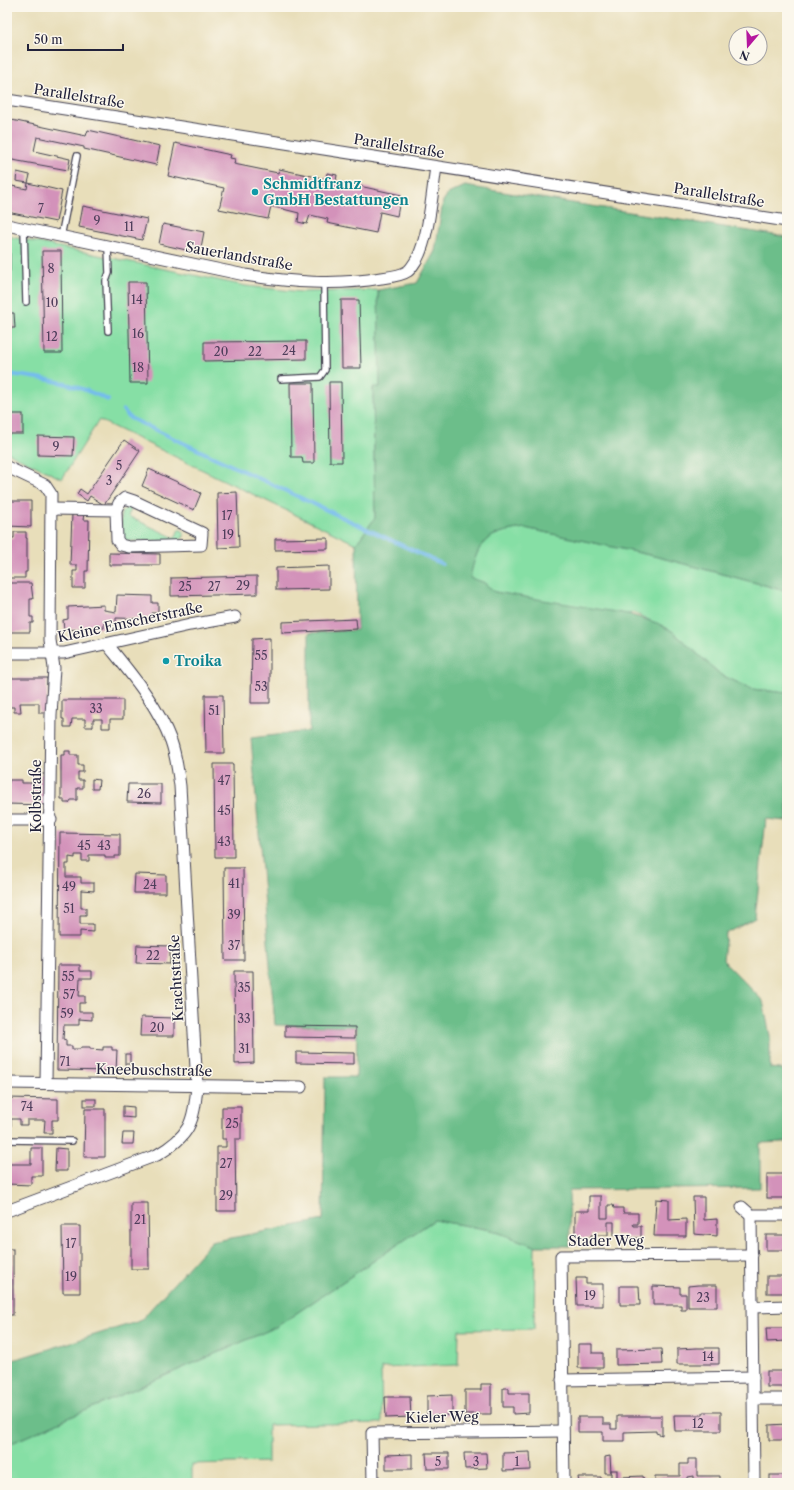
<svg xmlns="http://www.w3.org/2000/svg" width="794" height="1490" font-family="'Libre Caslon Text',serif">
	<style>
		.green { fill: #86dfa5; stroke: #548070 }
		.forest { fill: #6cbe8a; stroke: #477062 }
		.lines { fill: none; stroke-linecap: round; stroke-linejoin: round }
		.stream { stroke: #75bced; stroke-width: 4 }
		.building { fill: #d392ba }
		.service-casing { stroke: #403e4e; stroke-width: 8 }
		.minor-casing { stroke: #403e4e; stroke-width: 13 }
		.service { stroke: #fff; stroke-width: 5.5 }
		.minor { stroke: #fff; stroke-width: 11 }
		.culture-dot { fill: #0f9aa8; stroke: #fbf7ec; stroke-width: 1.5 }
		.labels { text-anchor: middle; dominant-baseline: central; stroke-width: 3; stroke-linejoin: round; paint-order: stroke }
		.number-label { font-size: 12px; fill: #4e3e5b }
		.street-label { font-size: 14px; fill: #22223b; stroke: #fbf7ec }
		.culture-label { font-size: 14px; font-weight: bold; fill: #0d838f; stroke: #fbf7ec; text-anchor: start }
	</style>
	<rect width="100%" height="100%" fill="#fbf7ec"/>
	<filter id="ink" filterUnits="userSpaceOnUse"><feTurbulence type="fractalNoise" baseFrequency=".025" numOctaves="2"/><feDisplacementMap in="SourceGraphic" scale="8" xChannelSelector="R" yChannelSelector="G"/><feConvolveMatrix kernelMatrix="1 2 1 2 8 2 1 2 1" color-interpolation-filters="sRGB"/></filter>
	<filter id="wash" filterUnits="userSpaceOnUse"><feTurbulence type="fractalNoise" baseFrequency=".012" numOctaves="4" result="noise"/><feDisplacementMap in="SourceGraphic" scale="16" xChannelSelector="R" yChannelSelector="G"/><feGaussianBlur stdDeviation="0.9" result="paint"/><feColorMatrix in="noise" values="0 0 0 0 0 0 0 0 0 0 0 0 0 0 0 0 0 1.4 0 .05"/><feComposite in="paint" operator="in"/></filter>
	<g filter="url(#wash)">
		<rect width="100%" height="100%" fill="#e8deba"/>
		<g class="green">
			<path d="M7,236L246,286L302,292L378,290L380,387L373,388L375,518L356,544L99,420L62,479L7,452Z"/>
			<path d="M127,507H132L128,516L175,538L179,529L183,531L184,537L178,541H126L122,537L121,513Z"/>
			<path d="M525,528L654,556L787,591V693L752,689L721,675L672,631L632,612L624,616L495,592L483,582L469,579C478,540 486,533 525,528Z"/>
			<path d="M434,1220L491,1230L535,1246L534,1329L459,1330L458,1365L381,1368L382,1423L268,1425V1462L192,1464V1483H7V1445L276,1327Z"/>
		</g>
		<path class="forest" d="M465,186L787,237V591L654,556L525,528C486,533 478,540 470,578L483,582L495,592L628,614L657,623L672,631L721,675L752,689L787,693V821L766,819L755,918L726,934L723,960L763,1001L770,1036V1068L787,1070V1142L760,1143V1188L569,1190L570,1246H535L491,1230L434,1220L276,1327L7,1445V1362L140,1321L211,1242L323,1220L325,1077H356L357,1027L275,1025L251,738L309,731V633L357,630L356,544L375,518L373,387H380L378,290L417,283L435,251L443,201L448,194Z"/>
		<g class="lines">
			<g class="stream">
				<path d="M7,374C44,378 75,383 108,400"/>
				<path d="M123,410L130,418L442,564"/>
			</g>
		</g>
		<g id="blocks">
			<g class="building">
				<path d="M7,119L86,136L88,130L160,146L156,165L84,149V147L37,137L34,151L70,159L68,170L7,159Z"/>
				<path d="M175,143L231,155L230,158L235,159L234,164L278,173L279,169L326,179L327,173L337,175L336,181L401,195L397,216L380,212L376,233L327,223L328,219L310,215L307,224L298,222L299,213L271,206L268,219L219,209L224,188L168,176Z"/>
				<path d="M17,172L30,175L28,183L16,181Z"/>
				<path d="M28,183L62,191L56,222L7,212V185L27,189Z"/>
				<path d="M83,206L147,219L142,240L79,227Z"/>
				<path d="M163,224L204,232L200,253L159,244Z"/>
				<path d="M42,251H61L62,353H44Z"/>
				<rect x="7" y="252" width="3" height="19"/>
				<path d="M128,282H146L148,383H130Z"/>
				<path d="M341,300H359L361,368H342Z"/>
				<path d="M7,313H14L15,328H7Z"/>
				<path d="M306,341V359L204,361V342Z"/>
				<path d="M329,382H341L342,462H330Z"/>
				<path d="M290,383H313L314,463H303L302,457H291Z"/>
				<rect x="7" y="414" width="16" height="20"/>
				<path d="M38,436L74,437L73,456L38,455Z"/>
				<path d="M124,440L140,451L104,505L90,496L87,501L77,494L80,489L87,494Z"/>
				<path d="M149,469L201,493L194,510L142,486Z"/>
				<path d="M237,492L239,547L218,548L217,493Z"/>
				<path d="M7,501H31V527L7,526Z"/>
				<path d="M72,514H84L83,520H89L88,571H85V588H73V571H77V565H70Z"/>
				<path d="M14,532H26V538H27V572H25V578H7V538H14Z"/>
				<path d="M328,538V549L275,550V539Z"/>
				<path d="M109,553L160,554V565H109Z"/>
				<path d="M329,566V589L276,590V568Z"/>
				<path d="M257,576V594L171,596V578Z"/>
				<path d="M8,583H31L33,599H30V617H33V623H30V632H7Z"/>
				<path d="M117,595L152,596V603H158V613H152V619L116,618V623H104V628L64,630L63,620L68,619V607L104,605V610L116,612Z"/>
				<path d="M356,619L357,629L282,633V622Z"/>
				<path d="M270,638V703H251L252,639Z"/>
				<path d="M7,678H47V713H39V703H20L21,712H14V707H7Z"/>
				<path d="M205,695H223L224,753H206Z"/>
				<path d="M62,700H123V719H110V728H102V719H93V727H85V719H72L71,727H64V719H62Z"/>
				<path d="M65,751H70V755H78V765H83V772H78V780H83V788H77V800H71L69,803H64V799H61V755H65Z"/>
				<path d="M214,764H233L234,857H215Z"/>
				<path d="M40,774H46V805L7,804V783H9V780H22V783H32V781L40,780Z"/>
				<path d="M92,779L99,780L98,789H92Z"/>
				<path d="M128,784H161V803L127,802Z"/>
				<path d="M60,833L120,834V856H115V858H105V855H89V861H82V855H75V858L69,857V864H66V877H81V883H94V891L81,890V908H86V915H80V924H93V932L80,931V937H59Z"/>
				<path d="M224,868H243L244,960H225Z"/>
				<path d="M135,874L166,875V893H134Z"/>
				<path d="M137,945L170,946V964L136,963Z"/>
				<path d="M58,965H80V971H92V978H80L79,996H85V1003H79V1012H92V1020L79,1019V1025H64L63,1039L66,1040V1046H72V1049H80L81,1047H90V1049L103,1050V1047H112V1050H117L116,1071L57,1070Z"/>
				<path d="M234,971H253L254,1063L235,1064Z"/>
				<path d="M141,1017L174,1018V1036H140Z"/>
				<path d="M285,1026L355,1027V1038L285,1037Z"/>
				<path d="M296,1052L354,1053V1064L296,1063Z"/>
				<rect x="125" y="1054" width="5" height="10"/>
				<path d="M7,1098L58,1099V1120H52V1133H44L45,1120H27V1125H20V1119H11V1132H7Z"/>
				<rect x="84" y="1099" width="12" height="7"/>
				<path d="M123,1106L134,1107V1118L123,1117Z"/>
				<path d="M222,1107H241V1139H235L236,1211H217V1147H226V1139H222Z"/>
				<path d="M85,1109H105V1157H84Z"/>
				<path d="M123,1133H134L133,1144H122Z"/>
				<path d="M31,1148H42V1176H31V1185L7,1184V1164H31Z"/>
				<path d="M56,1148L67,1149V1171H55Z"/>
				<rect x="767" y="1174" width="20" height="24"/>
				<path d="M589,1196H601V1218H608V1205H613L614,1208H623V1213H638V1224H633L634,1226H641V1238H625V1235H614V1222H608V1235H591V1238L575,1239V1211H589Z"/>
				<path d="M693,1197H704V1220L717,1219V1236L694,1234Z"/>
				<path d="M656,1199L669,1200V1220L686,1219V1236H654Z"/>
				<path d="M131,1203H148L149,1269H131Z"/>
				<path d="M62,1226H80V1293H63Z"/>
				<rect x="766" y="1235" width="21" height="15"/>
				<rect x="7" y="1249" width="6" height="66"/>
				<rect x="767" y="1276" width="20" height="17"/>
				<path d="M576,1278H586V1284H603V1306H577Z"/>
				<path d="M698,1285H717V1307H688V1286Z"/>
				<path d="M620,1286H639L640,1305H620Z"/>
				<path d="M653,1286L680,1287V1294H686V1310H681V1305H653Z"/>
				<path d="M766,1328H787V1341L767,1342Z"/>
				<path d="M578,1344H592V1353H603V1368H578Z"/>
				<path d="M697,1348H719V1364H677V1349Z"/>
				<path d="M661,1349L662,1364L616,1365V1350Z"/>
				<rect x="767" y="1371" width="20" height="16"/>
				<path d="M481,1384H491V1414H465V1390H481Z"/>
				<path d="M503,1388H509V1393H529V1413L513,1414V1407H503Z"/>
				<path d="M452,1395V1415L427,1416V1396Z"/>
				<path d="M385,1397H410L411,1417L386,1418Z"/>
				<path d="M703,1412H721V1431H675L674,1415H703Z"/>
				<path d="M617,1416H662V1435L656,1433V1431L624,1432V1441H603V1432H578V1417H603V1424H611V1429H617Z"/>
				<path d="M787,1424V1440H769V1425Z"/>
				<path d="M530,1452L531,1470L503,1471V1453Z"/>
				<path d="M426,1453H449V1469H427Z"/>
				<path d="M464,1453H486L487,1468L465,1469Z"/>
				<path d="M412,1454V1469H386V1455Z"/>
				<path d="M610,1456L611,1473H605V1457Z"/>
				<path d="M688,1459H697V1476H720V1483H694V1476L688,1477V1482L655,1483V1476H680V1464H688Z"/>
				<rect x="611" y="1470" width="6" height="13"/>
				<rect x="770" y="1475" width="17" height="8"/>
				<path d="M643,1476L644,1483H621V1477Z"/>
				<path d="M578,1477H601V1483H579Z"/>
			</g>
		</g>
	</g>
	<g filter="url(#ink)">
		<use href="#blocks" fill-opacity="0" stroke="#403e4e" stroke-width="1"/>
		<g class="lines">
			<defs>
				<g id="service">
					<path d="M24,229L26,302"/>
					<path d="M61,237L77,156"/>
					<path d="M108,331L106,281L109,273L108,247"/>
					<path d="M281,379L320,377L325,370L324,282"/>
					<path d="M7,1140L72,1141"/>
				</g>
				<g id="minor">
					<path d="M7,100L787,221"/>
					<path d="M7,225L245,275C290,282 336,286 381,278C389,277 401,276 408,271C411,269 415,262 417,259C429,237 432,193 436,167"/>
					<path d="M7,467L45,485L51,494L50,640L54,668L51,715L46,1083"/>
					<path d="M52,509L116,510L117,540L121,545L129,547L201,545L202,533L134,501L125,498L119,503L116,510"/>
					<path d="M7,653H64L190,625L235,617"/>
					<path d="M7,820H51"/>
					<path d="M7,1083L301,1087"/>
					<path d="M742,1207L751,1215H787"/>
					<path d="M7,1211L157,1155C190,1136 194,1122 197,1086L180,786C178,771 176,755 171,741C157,704 131,674 107,644"/>
					<path d="M751,1215L754,1483"/>
					<path d="M753,1307L787,1306"/>
					<path d="M562,1380L753,1377"/>
					<path d="M753,1399H787"/>
					<path d="M373,1483L372,1433L563,1431"/>
					<path d="M564,1483L561,1256L752,1255"/>
				</g>
			</defs>
			<use href="#service" class="service-casing"/>
			<use href="#minor" class="minor-casing"/>
			<use href="#service" class="service"/>
			<use href="#minor" class="minor"/>
		</g>
	</g>
	<g class="culture-dot">
		<circle cx="255" cy="192" r="4"/>
		<circle cx="166" cy="661" r="4"/>
	</g>
	<g class="labels">
		<g class="number-label">
			<text x="41" y="208">7</text>
			<text x="97" y="220">9</text>
			<text x="129" y="226">11</text>
			<text x="51" y="268">8</text>
			<text x="137" y="299">14</text>
			<text x="52" y="302">10</text>
			<text x="138" y="333">16</text>
			<text x="52" y="336">12</text>
			<text x="289" y="350">24</text>
			<text x="221" y="351">20</text>
			<text x="255" y="351">22</text>
			<text x="138" y="367">18</text>
			<text x="56" y="446">9</text>
			<text x="119" y="465">5</text>
			<text x="109" y="480">3</text>
			<text x="227" y="515">17</text>
			<text x="228" y="534">19</text>
			<text x="243" y="585">29</text>
			<text x="185" y="586">25</text>
			<text x="214" y="586">27</text>
			<text x="261" y="655">55</text>
			<text x="261" y="686">53</text>
			<text x="96" y="708">33</text>
			<text x="214" y="710">51</text>
			<text x="224" y="780">47</text>
			<text x="144" y="793">26</text>
			<text x="224" y="810">45</text>
			<text x="224" y="841">43</text>
			<text x="84" y="845">45</text>
			<text x="104" y="845">43</text>
			<text x="234" y="883">41</text>
			<text x="150" y="884">24</text>
			<text x="69" y="886">49</text>
			<text x="69" y="908">51</text>
			<text x="234" y="914">39</text>
			<text x="234" y="945">37</text>
			<text x="153" y="955">22</text>
			<text x="68" y="976">55</text>
			<text x="244" y="987">35</text>
			<text x="69" y="994">57</text>
			<text x="67" y="1013">59</text>
			<text x="244" y="1018">33</text>
			<text x="157" y="1027">20</text>
			<text x="244" y="1048">31</text>
			<text x="65" y="1061">71</text>
			<text x="27" y="1106">74</text>
			<text x="232" y="1123">25</text>
			<text x="226" y="1163">27</text>
			<text x="226" y="1195">29</text>
			<text x="140" y="1219">21</text>
			<text x="71" y="1243">17</text>
			<text x="71" y="1276">19</text>
			<text x="590" y="1295">19</text>
			<text x="703" y="1297">23</text>
			<text x="708" y="1356">14</text>
			<text x="698" y="1423">12</text>
			<text x="438" y="1461">5</text>
			<text x="476" y="1461">3</text>
			<text x="517" y="1461">1</text>
		</g>
		<g class="street-label">
			<text transform="translate(79 96) rotate(9)">Parallelstraße</text>
			<text transform="translate(399 146) rotate(9)">Parallelstraße</text>
			<text transform="translate(719 195) rotate(9)">Parallelstraße</text>
			<text transform="translate(239 256) rotate(10)">Sauerlandstraße</text>
			<text transform="translate(130 622) rotate(-12)">Kleine Emscherstraße</text>
			<text transform="translate(36 796) rotate(-90)">Kolbstraße</text>
			<text transform="translate(176 978) rotate(-93)">Krachtstraße</text>
			<text transform="translate(154 1070) rotate(1)">Kneebuschstraße</text>
			<text x="606" y="1241">Stader Weg</text>
			<text transform="translate(442 1417) rotate(-1)">Kieler Weg</text>
		</g>
		<g class="culture-label">
			<text x="263" y="184">Schmidtfranz<tspan x="263" dy="16">GmbH Bestattungen</tspan></text>
			<text x="174" y="661">Troika</text>
		</g>
	</g>
	<rect width="794" height="1490" fill="none" stroke="#fbf7ec" stroke-width="24"/>
	<g transform="translate(748 46) rotate(199)"><circle r="19" fill="#fbf7ec" stroke="#a4a2a5"/>
	<path d="M0-3L7 15L0 10L-7 15Z" fill="#b5179e"/>
	<text y="-6" font-size="11" font-weight="bold" text-anchor="middle" fill="#22223b">N</text>
	</g>
	<path d="M28 44v6h95v-6" fill="none" stroke="#22223b" stroke-width="2"/>
	<text x="34" y="44" font-size="12" fill="#22223b" stroke="#fbf7ec" stroke-width="3" paint-order="stroke">50 m</text>
</svg>
